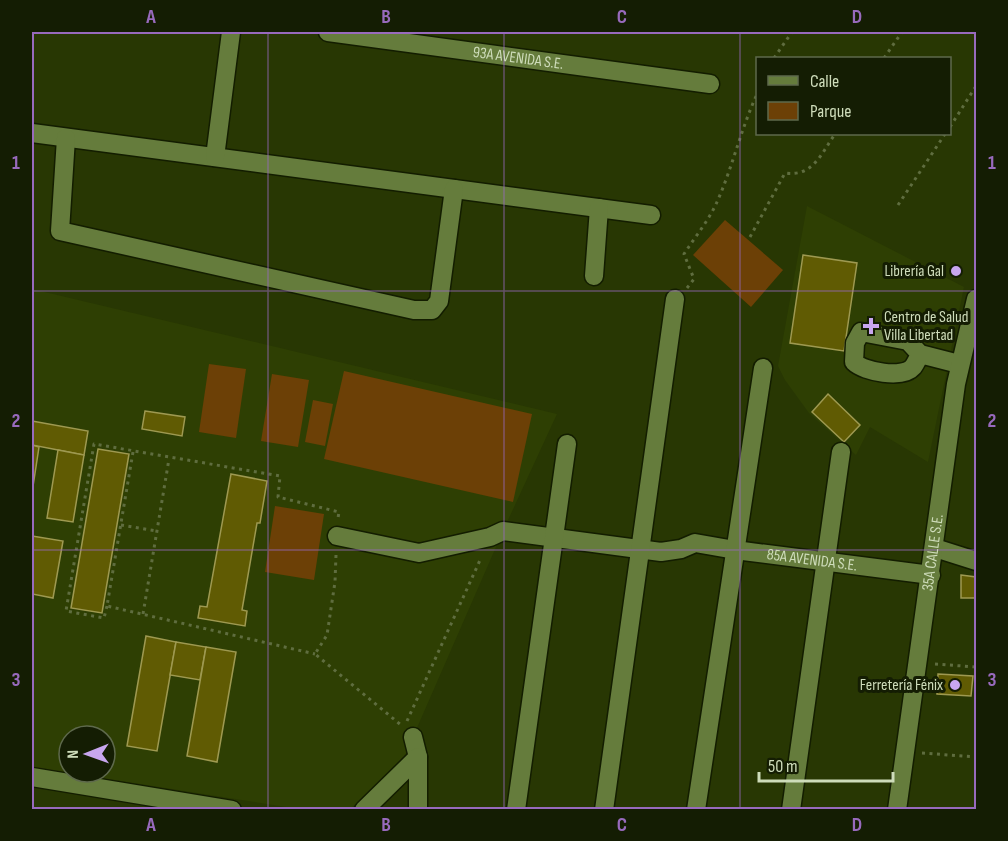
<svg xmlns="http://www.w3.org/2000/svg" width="1008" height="841" font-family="'Sofia Sans Condensed',sans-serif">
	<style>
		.built { fill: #2e3f03; fill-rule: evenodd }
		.green { fill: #6c4006 }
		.building { fill: #605b03; stroke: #9e9951; stroke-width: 1.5 }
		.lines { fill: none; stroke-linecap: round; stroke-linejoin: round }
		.minor-casing { stroke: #131d00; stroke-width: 21 }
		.path { stroke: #5f6d3f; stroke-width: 3; stroke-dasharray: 3 4.5; stroke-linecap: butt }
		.minor { stroke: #657c3c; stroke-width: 18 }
		.grid { fill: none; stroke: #986abd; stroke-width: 1.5; stroke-opacity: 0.55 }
		.poi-dot { fill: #c8a6ef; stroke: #141d03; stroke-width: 2 }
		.labels { text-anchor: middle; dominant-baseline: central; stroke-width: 6; stroke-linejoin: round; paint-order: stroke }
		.street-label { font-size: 16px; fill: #cedcba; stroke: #141d03 }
		.poi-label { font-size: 16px; fill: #cedcba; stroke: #141d03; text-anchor: end }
		.neatline { fill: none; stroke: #986abd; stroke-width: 2 }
		.grid-label { font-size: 20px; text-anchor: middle; font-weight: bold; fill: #986abd }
	</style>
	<rect width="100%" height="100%" fill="#283703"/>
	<g class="built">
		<path d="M807,206L964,287L928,462L870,427L856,455L809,413L785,380L778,366Z"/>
		<path d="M32,289L557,414L503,531L406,753L395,769L350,809H299L32,767ZM69,736H105V772H69Z"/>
	</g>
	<g class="green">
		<path d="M725,220L783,270L751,307L693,255Z"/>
		<path d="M209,364L246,369L236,438L199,432Z"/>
		<path d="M344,371L532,414L513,502L324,459Z"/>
		<path d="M272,374L309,380L298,447L261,441Z"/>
		<path d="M313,400L333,404L325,446L305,442Z"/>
		<path d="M275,506L324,514L314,580L265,572Z"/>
	</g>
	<g class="building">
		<path d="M803,255L857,263L844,351L790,343Z"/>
		<path d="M828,394L860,425L844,442L812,412Z"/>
		<path d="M145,411L185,417L182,436L142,429Z"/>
		<path d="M32,421L88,431L84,455L32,445Z"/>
		<path d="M32,445L39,447L32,493Z"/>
		<path d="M98,449L129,454L102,613L71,608Z"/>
		<path d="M58,450L84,455L73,522L47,518Z"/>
		<path d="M231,474L267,481L260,523H257L242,610L247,611L245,626L198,618L200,606L207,607Z"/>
		<path d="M32,536L63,541L53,598L32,594Z"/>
		<path d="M961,575L976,577V598H961Z"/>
		<path d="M146,636L176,642L157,751L127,746Z"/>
		<path d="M176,642L206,647L200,680L170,675Z"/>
		<path d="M206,647L236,652L217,762L187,756Z"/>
		<path d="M938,674L973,676L971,696L937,694Z"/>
	</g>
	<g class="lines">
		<defs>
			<g id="minor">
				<path id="s1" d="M328,32L710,84"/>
				<path d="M32,133L651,215"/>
				<path d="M66,138L60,231L414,310H432L439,301L454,189"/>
				<path d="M215,157L231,32"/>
				<path d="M594,276L599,208"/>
				<path d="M920,354C918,358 916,363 913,367C903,379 864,372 854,362L855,343L861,332L908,341L920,354L959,364"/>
				<path id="s2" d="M337,536L419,553L490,537L503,531L661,552L681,549L695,543L735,550L931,575"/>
				<path d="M935,548L976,561"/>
				<path d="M413,737L418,757V810"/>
				<path d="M32,777L232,810"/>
				<path d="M364,810L418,757"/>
				<path d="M516,810L567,444"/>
				<path d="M604,810L675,299"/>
				<path d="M696,810L763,368"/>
				<path d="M791,810L841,452"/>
				<path id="s3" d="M897,810L956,384L976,299"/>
			</g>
		</defs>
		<use href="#minor" class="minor-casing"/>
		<g class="path">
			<path d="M774,58L792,32"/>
			<path d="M884,58L902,32"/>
			<path d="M950,127L976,86"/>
			<path d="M898,205L945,134"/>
			<path d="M750,237L785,173C813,177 821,154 835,134"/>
			<path d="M687,288L694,279L684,254C695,237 709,220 717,202C733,166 741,128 758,92"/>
			<path d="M133,452L107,606L315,654"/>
			<path d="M121,525L157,531"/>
			<path d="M336,555L335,582L327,635L315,654L401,725"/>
			<path d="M107,606L104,618L66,611L94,444L280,476L278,497L339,512L338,518"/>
			<path d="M143,614L169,459"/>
			<path d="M935,664L976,667"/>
			<path d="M407,721L481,558"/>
			<path d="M922,753L976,757"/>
		</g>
		<use href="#minor" class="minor"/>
	</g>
	<path class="grid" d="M268,32V810M504,32V810M740,32V810M32,291H976M32,550H976"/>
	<g class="poi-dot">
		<circle cx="956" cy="271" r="6"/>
		<path d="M868 317h6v6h6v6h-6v6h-6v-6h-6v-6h6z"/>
		<circle cx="955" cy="685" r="6"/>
	</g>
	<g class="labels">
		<g class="street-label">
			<text stroke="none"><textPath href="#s1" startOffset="192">93A AVENIDA S.E.</textPath></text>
			<text stroke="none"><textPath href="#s3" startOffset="260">35A CALLE S.E.</textPath></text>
			<text stroke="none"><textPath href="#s2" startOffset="484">85A AVENIDA S.E.</textPath></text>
		</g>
		<g class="poi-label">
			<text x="944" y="271">Librería Gal</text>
			<text x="884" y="317" text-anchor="start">Centro de Salud<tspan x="884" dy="18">Villa Libertad</tspan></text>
			<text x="943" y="685">Ferretería Fénix</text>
		</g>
	</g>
	<rect width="1008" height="841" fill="none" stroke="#141d03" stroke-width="66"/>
	<rect x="756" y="57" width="195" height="78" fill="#141d03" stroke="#5e694c" stroke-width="1.5"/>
	<rect x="768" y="76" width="30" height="9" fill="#657c3c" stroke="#5e694c" stroke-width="1.5"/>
	<text x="810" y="87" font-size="18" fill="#cedcba">Calle</text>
	<rect x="768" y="102" width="30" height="18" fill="#6c4006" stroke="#5e694c" stroke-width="1.5"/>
	<text x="810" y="117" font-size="18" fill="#cedcba">Parque</text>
	<g transform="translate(87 754) rotate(269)"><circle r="28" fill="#141d03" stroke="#5e694c" stroke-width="1.5"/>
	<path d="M0-4.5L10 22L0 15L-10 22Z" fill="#c8a6ef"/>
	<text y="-9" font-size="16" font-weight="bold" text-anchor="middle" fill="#cedcba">N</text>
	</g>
	<path d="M759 772v9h134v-9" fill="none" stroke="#cedcba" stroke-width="3"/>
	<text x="768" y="772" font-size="18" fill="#cedcba" stroke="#141d03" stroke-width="4.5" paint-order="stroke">50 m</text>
	<rect x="33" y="33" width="942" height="775" class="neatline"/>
	<g class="grid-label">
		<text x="151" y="23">A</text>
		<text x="386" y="23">B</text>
		<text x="622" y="23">C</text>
		<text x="857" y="23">D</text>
		<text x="16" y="169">1</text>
		<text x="992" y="169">1</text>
		<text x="16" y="427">2</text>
		<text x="992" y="427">2</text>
		<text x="16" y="686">3</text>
		<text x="992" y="686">3</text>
		<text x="151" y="831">A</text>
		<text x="386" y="831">B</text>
		<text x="622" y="831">C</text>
		<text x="857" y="831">D</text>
	</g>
</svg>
